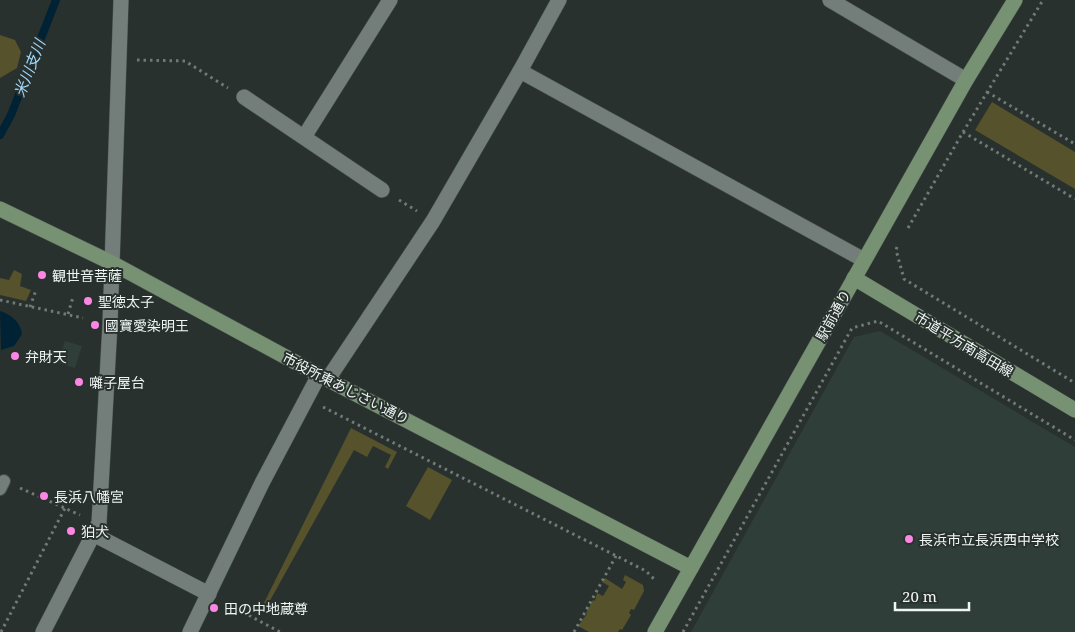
<svg xmlns="http://www.w3.org/2000/svg" width="1075" height="632" font-family="'Noto Serif','Noto Sans JP',serif">
	<style>
		.built { fill: #2f3e38 }
		.green { fill: #56522c }
		.water { fill: #002235 }
		.lines { fill: none; stroke-linecap: round; stroke-linejoin: round }
		.stream { stroke: #002235; stroke-width: 8 }
		.lane-casing { stroke: #464e4b; stroke-width: 14 }
		.street-casing { stroke: #464e4b; stroke-width: 16 }
		.secondary-casing { stroke: #464e4b; stroke-width: 16 }
		.path { stroke: #727a77; stroke-width: 3; stroke-dasharray: 2.5 4; stroke-linecap: butt }
		.lane { stroke: #737d79; stroke-width: 12 }
		.street { stroke: #737d79; stroke-width: 15 }
		.secondary { stroke: #779273; stroke-width: 15 }
		.poi-dot { fill: #fc86e3; stroke: #28312e; stroke-width: 2 }
		.labels { text-anchor: middle; dominant-baseline: central; stroke-width: 4; stroke-linejoin: round; paint-order: stroke }
		.poi-label { font-size: 14px; fill: #eff5f3; stroke: #28312e; text-anchor: start }
		.street-label { font-size: 14px; fill: #eff5f3; stroke: #28312e }
		.water-label { font-size: 15px; font-style: italic; fill: #a1d9fc; stroke: #28312e }
	</style>
	<rect width="100%" height="100%" fill="#28312e"/>
	<g class="built">
		<path d="M880,331L1075,447V632H691L854,337Z"/>
		<path d="M65,341L82,346L75,368L58,363Z"/>
	</g>
	<g class="green">
		<path d="M0,35L15,40L21,52L17,68L0,78Z"/>
		<path d="M992,102L1075,152V189L975,130Z"/>
		<path d="M14,270L22,274L20,286L31,290L26,301L0,295V278L9,280Z"/>
		<path d="M351,428L397,452L388,469L385,467L391,455L373,446L367,457L354,450L263,613L260,611Z"/>
		<path d="M428,467L452,480L430,520L406,506Z"/>
		<path d="M625,575L643,585L644,591L634,610L631,609L629,613L631,615L622,630L620,629L618,632H589L578,626L587,614L586,613L593,600L595,601L597,593L603,596L609,586L602,582L605,578L622,589L626,582L623,580Z"/>
	</g>
	<path class="water" d="M0,311C11,315 20,321 22,334L14,346L1,350Z"/>
	<g class="lines">
		<path class="stream" d="M0,135L11,115L56,0"/>
		<defs>
			<path id="lane" d="M0,489L4,481"/>
			<g id="street">
				<path d="M830,0L966,80"/>
				<path d="M520,71L864,260"/>
				<path d="M244,97L382,190"/>
				<path d="M304,137L390,0"/>
				<path d="M328,379L433,221L520,71L559,0"/>
				<path d="M93,534L209,594"/>
				<path d="M43,632L99,523L110,324L121,0"/>
				<path d="M190,632L262,483L319,375"/>
			</g>
			<g id="secondary">
				<path d="M0,209L112,263L319,375L691,568"/>
				<path d="M854,278L1075,410"/>
				<path d="M655,632L966,80L1015,0"/>
			</g>
		</defs>
		<use href="#lane" class="lane-casing"/>
		<use href="#street" class="street-casing"/>
		<use href="#secondary" class="secondary-casing"/>
		<g class="path">
			<path d="M137,60L185,61L228,88"/>
			<path d="M987,92L1075,144"/>
			<path d="M963,132L1075,199"/>
			<path d="M399,200L417,211"/>
			<path d="M908,228L963,132L1043,0"/>
			<path d="M897,247L896,250L904,279L1075,383"/>
			<path d="M0,300L83,318"/>
			<path d="M30,307L36,290"/>
			<path d="M68,314L73,297"/>
			<path d="M323,407L646,571L656,581"/>
			<path d="M20,488L80,515"/>
			<path d="M226,603L280,632"/>
			<path d="M1,632L65,508"/>
			<path d="M574,632L616,556"/>
			<path d="M683,632L852,328L878,321L1075,440"/>
		</g>
		<use href="#lane" class="lane"/>
		<use href="#street" class="street"/>
		<use href="#secondary" class="secondary"/>
	</g>
	<g class="poi-dot">
		<circle cx="42" cy="275" r="5"/>
		<circle cx="88" cy="301" r="5"/>
		<circle cx="95" cy="325" r="5"/>
		<circle cx="15" cy="356" r="5"/>
		<circle cx="79" cy="382" r="5"/>
		<circle cx="44" cy="496" r="5"/>
		<circle cx="71" cy="531" r="5"/>
		<circle cx="909" cy="539" r="5"/>
		<circle cx="214" cy="608" r="5"/>
	</g>
	<g class="labels">
		<g class="poi-label">
			<text x="52" y="275">観世音菩薩</text>
			<text x="98" y="301">聖徳太子</text>
			<text x="105" y="325">國寶愛染明王</text>
			<text x="25" y="356">弁財天</text>
			<text x="89" y="382">囃子屋台</text>
			<text x="54" y="496">長浜八幡宮</text>
			<text x="81" y="531">狛犬</text>
			<text x="919" y="539">長浜市立長浜西中学校</text>
			<text x="224" y="608">田の中地蔵尊</text>
		</g>
		<g class="street-label">
			<text transform="translate(833 315) rotate(-61)">駅前通り</text>
			<text transform="translate(964 344) rotate(31)">市道平方南高田線</text>
			<text transform="translate(346 388) rotate(27)">市役所東あじさい通り</text>
		</g>
		<g class="water-label">
			<text transform="translate(29 68) rotate(-69)">米川支川</text>
		</g>
	</g>
	<path d="M895 602v8h74v-8" fill="none" stroke="#eff5f3" stroke-width="2.5"/>
	<text x="902" y="602" font-size="15" fill="#eff5f3" stroke="#28312e" stroke-width="4" paint-order="stroke">20 m</text>
</svg>
